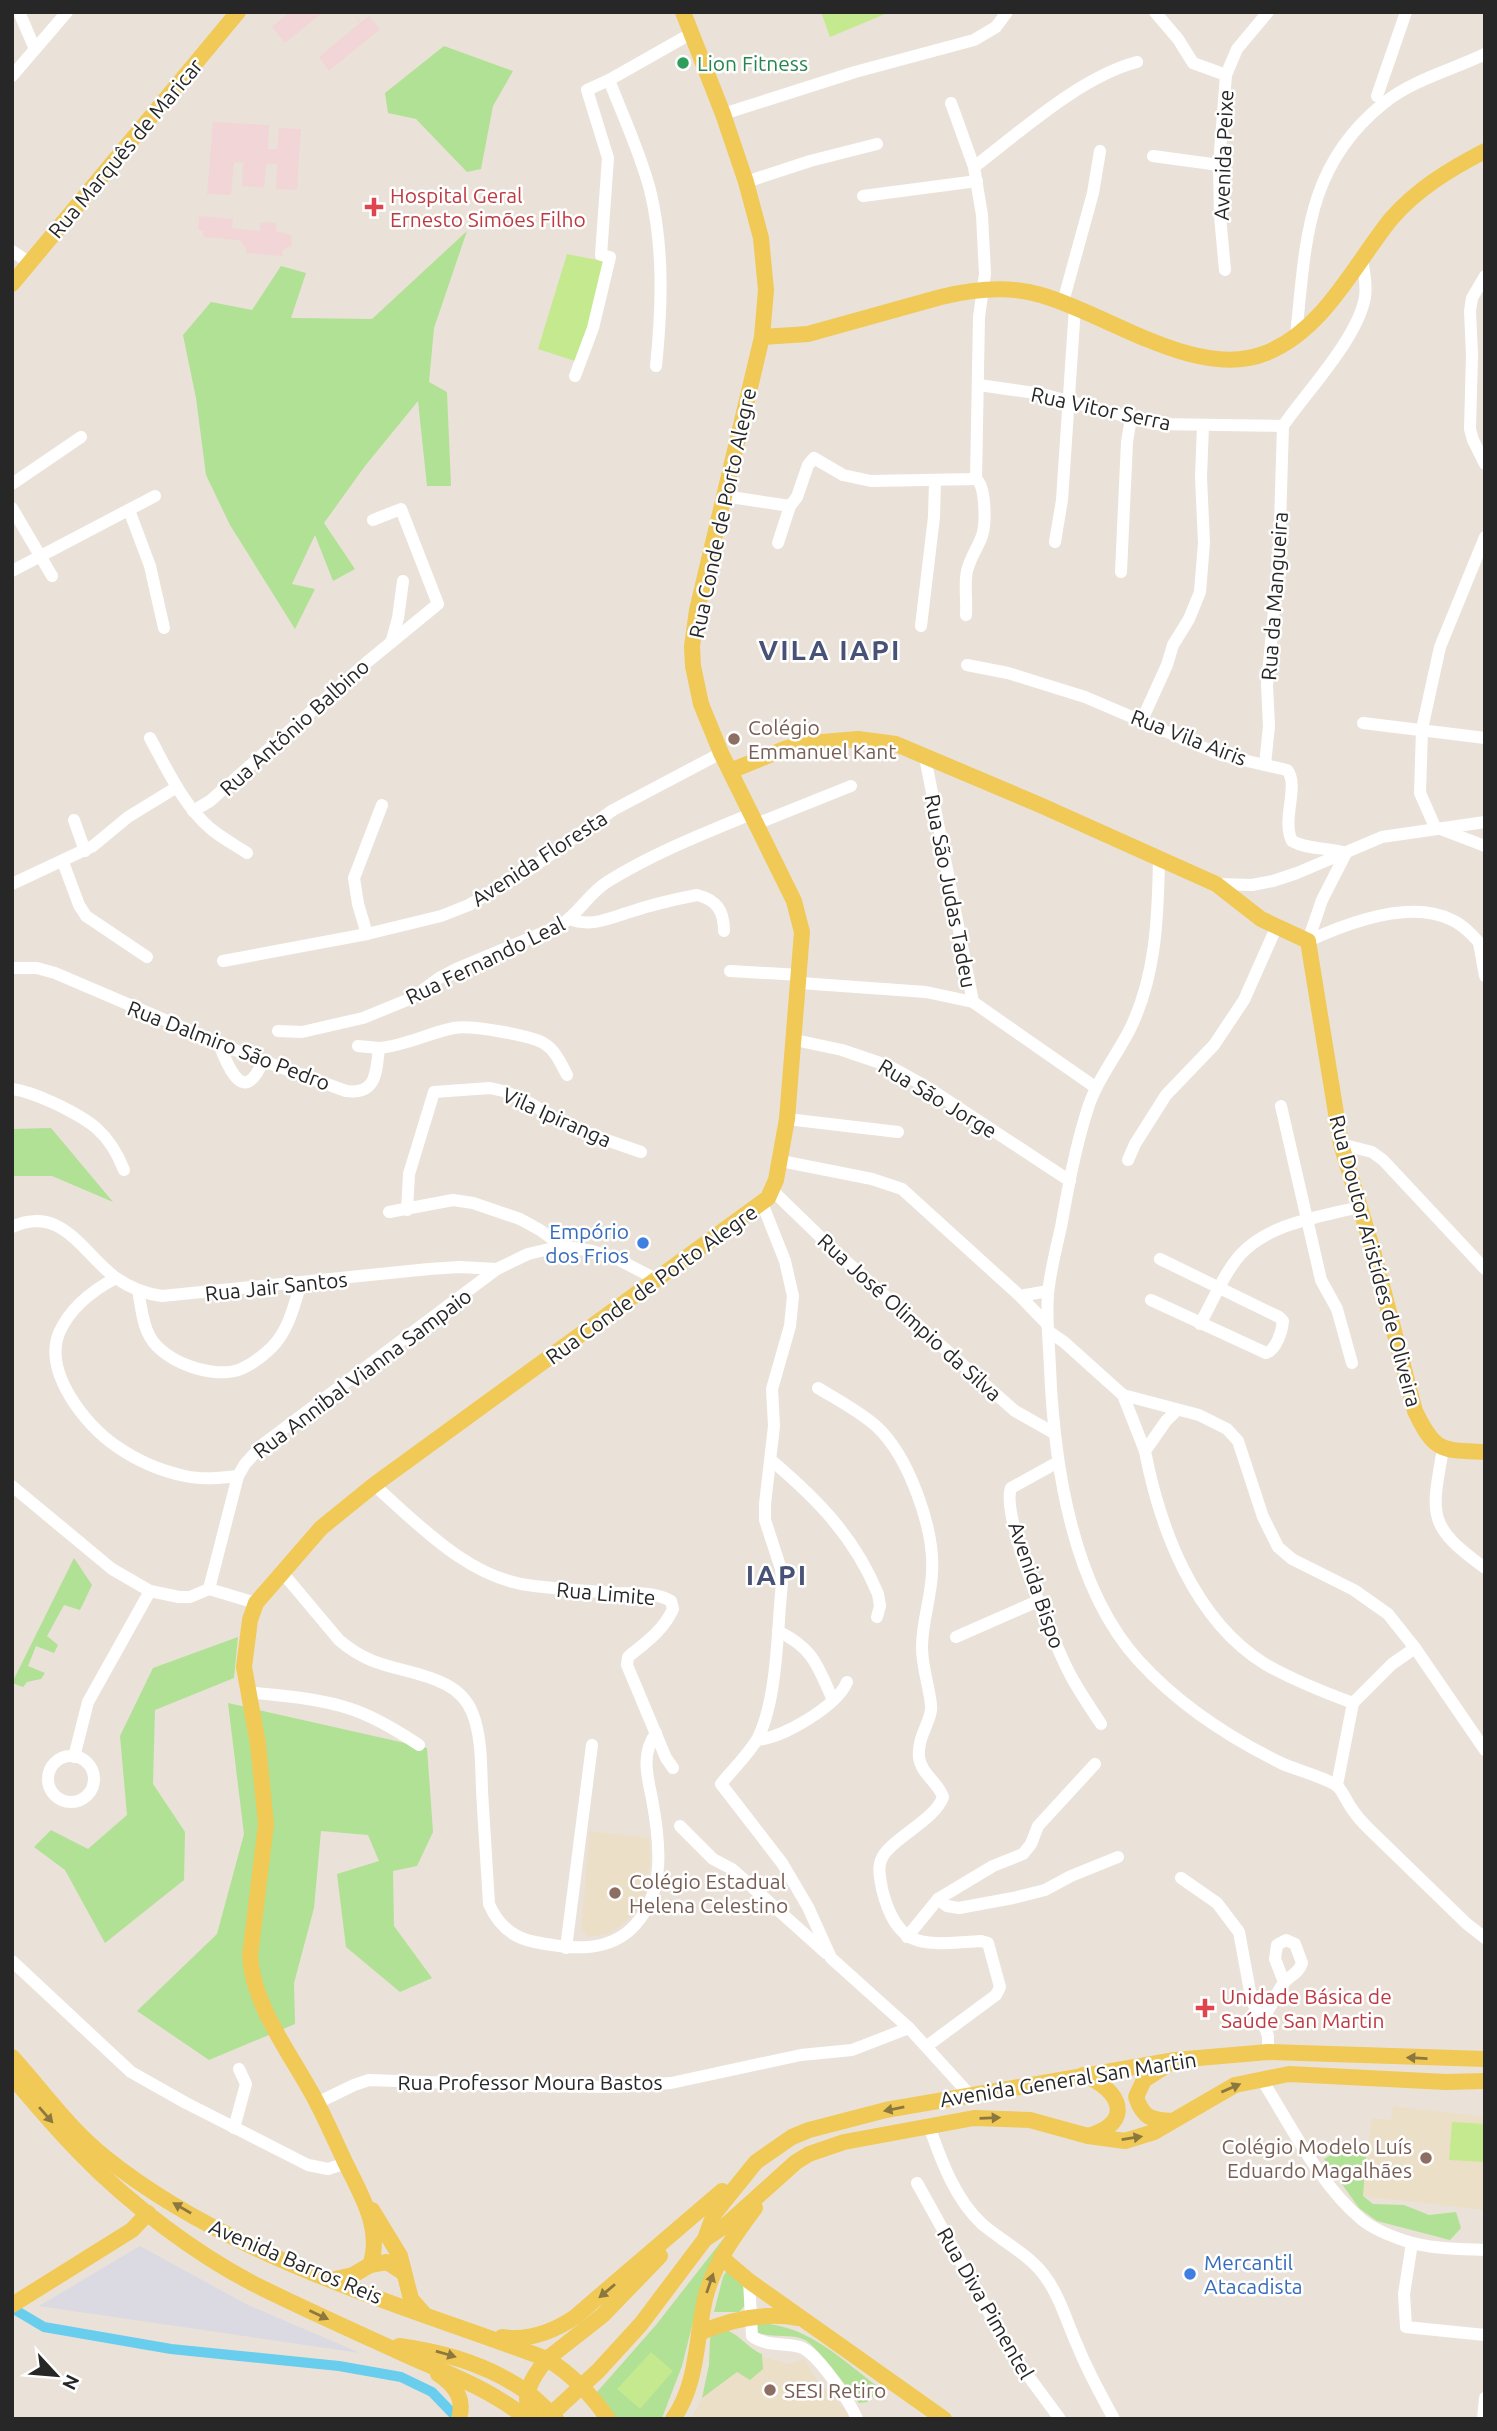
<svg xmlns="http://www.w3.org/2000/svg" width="1497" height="2431" font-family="Ubuntu,sans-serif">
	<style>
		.industrial { fill: #dbd9e2 }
		.education { fill: #ecdfc7 }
		.medical { fill: #f1d5d7 }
		.green { fill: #b0e194 }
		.pitch { fill: #c5e98f }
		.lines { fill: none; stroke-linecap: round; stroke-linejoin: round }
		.canal { stroke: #69cdee; stroke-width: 10 }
		.minor { stroke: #fff; stroke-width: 12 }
		.major { stroke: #f0c957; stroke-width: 16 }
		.oneway { fill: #8c783f }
		.leisure-dot { fill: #2e9e5b; stroke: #fff; stroke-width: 2.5 }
		.health-dot { fill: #e0444e; stroke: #fff; stroke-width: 2.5 }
		.education-dot { fill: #8d6e63; stroke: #fff; stroke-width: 2.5 }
		.shop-dot { fill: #3f7fe0; stroke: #fff; stroke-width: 2.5 }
		.labels { text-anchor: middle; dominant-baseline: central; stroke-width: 5; stroke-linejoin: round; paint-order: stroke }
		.leisure-label { font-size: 21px; fill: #27864d; stroke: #fff; text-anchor: start }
		.street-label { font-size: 21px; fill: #272727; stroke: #fff }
		.health-label { font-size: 21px; fill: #be3a42; stroke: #fff; text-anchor: start }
		.education-label { font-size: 21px; fill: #785e54; stroke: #fff; text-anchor: start }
		.shop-label { font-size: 21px; fill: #366cbe; stroke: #fff; text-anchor: end }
		.district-label { font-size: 28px; font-weight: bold; letter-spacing: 2px; fill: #485277; stroke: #fff }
	</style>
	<rect width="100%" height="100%" fill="#eae2d8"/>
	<path class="industrial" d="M140,2246L246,2304L360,2353L39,2306Z"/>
	<g class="education">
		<path d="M590,1831L649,1838L650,1862L643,1901L637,1911L611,1933L588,1937L581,1930Z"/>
		<path d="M1393,2106L1485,2117V2210L1363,2196L1372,2118L1391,2120Z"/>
		<path d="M763,2357L789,2364L804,2359L818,2381L849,2414V2419H691L702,2398L737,2372L763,2369Z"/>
	</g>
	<g class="medical">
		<path d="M290,12H323L285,43L272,27Z"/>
		<path d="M352,12L361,22L369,16L380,29L329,71L319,57L360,23Z"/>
		<path d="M213,122L269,125L268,149H277L279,128L301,129L297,190L276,189L277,164H266L264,188L242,186L243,163L234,162L231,195L207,194Z"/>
		<path d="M199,216L233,219L232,228L259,231L261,222L276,223V231L291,235L292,245L283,250L282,256L246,253V248L239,240L203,237V231L198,230Z"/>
	</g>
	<g class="green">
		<path d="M444,46L513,71L493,106L481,169L467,172L416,119L388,113L385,93Z"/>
		<path d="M467,231L434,328L429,382L447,392L451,486H427L418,401L365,466L324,523L355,569L333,581L315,535L292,584L315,589L295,629L230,525L206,475L196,398L183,335L211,302L252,310L281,266L306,273L291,318L372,319Z"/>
		<path d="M51,1128L113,1202L52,1176H12V1129Z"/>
		<path d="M74,1558L92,1585L80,1610L64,1605L47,1636L58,1645L54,1653L36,1646L28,1666L45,1673L41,1679L27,1682L23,1687L12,1683Z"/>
		<path d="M238,1637L234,1678L155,1710L153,1784L185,1832L184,1880L105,1943L65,1870L34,1847L51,1830L88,1849L127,1815L120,1736L153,1668Z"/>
		<path d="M228,1703L427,1748L433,1832L417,1866L393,1871L394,1926L432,1978L400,1992L346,1947L337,1874L379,1861L368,1835L321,1831L314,1908L294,1983L295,2024L209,2060L137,2011L217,1934L244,1834Z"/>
		<path d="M1338,2151L1366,2155L1363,2196L1373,2204L1404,2205L1429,2215L1456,2212L1461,2228L1450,2240L1377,2221L1359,2208L1324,2159Z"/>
		<path d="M731,2229L703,2282L682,2366L662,2418L617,2419L597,2392L656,2325Z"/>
		<path d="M727,2270L744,2287L746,2304L739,2312H714L723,2277Z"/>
		<path d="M756,2323C809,2324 841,2360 881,2389L867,2402L859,2403C849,2390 817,2346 805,2340C790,2333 772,2339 757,2332Z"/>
		<path d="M724,2329C741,2335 746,2347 762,2354L763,2369L750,2380L737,2372L702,2398L709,2365L710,2338L715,2331Z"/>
	</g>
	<g class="pitch">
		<path d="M821,12H890L830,37Z"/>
		<path d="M567,254L607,262L578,362L538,349Z"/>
		<path d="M1452,2122L1485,2124V2162L1449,2160Z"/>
		<path d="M651,2352L673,2371L640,2409L617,2389Z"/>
	</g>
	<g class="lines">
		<path class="canal" d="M12,2308L44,2327L171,2349L339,2366L401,2377L432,2392L458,2419"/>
		<g class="minor">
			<path d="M19,12L35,49"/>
			<path d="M1155,12L1178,39L1193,63L1226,75"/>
			<path d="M12,76L67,12"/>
			<path d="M1377,96L1406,12"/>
			<path d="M951,103L974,167L982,215L985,274L979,317L976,479C986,486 986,524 982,536C977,549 970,558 967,571C964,585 967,600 966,615"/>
			<path d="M723,114L855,72L974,40L996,27L1007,12"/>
			<path d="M1153,156L1219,165"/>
			<path d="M974,167C1020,132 1080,77 1137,62"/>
			<path d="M746,182L810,161L877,144"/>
			<path d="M863,196L977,181"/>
			<path d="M12,251L30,263"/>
			<path d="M1225,270L1220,216L1219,165L1226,75L1237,49L1268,12"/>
			<path d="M1485,276L1472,298L1470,311L1472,355L1470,429L1473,440L1485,464"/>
			<path d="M1063,302L1093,193L1100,151"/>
			<path d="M1296,335C1306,243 1305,166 1384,103C1412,80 1452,70 1485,54"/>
			<path d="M656,366C662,308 664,247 650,190C640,152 623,116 609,80L692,33"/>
			<path d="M575,376L593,328L610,257L601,255L608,158L587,90L609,80"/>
			<path d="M979,385L1042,394L1154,424L1283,426"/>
			<path d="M1283,426C1307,391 1358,338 1365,297C1367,284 1364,272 1362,259"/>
			<path d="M12,484L81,437"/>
			<path d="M724,496L790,506"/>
			<path d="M12,508L52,576"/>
			<path d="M129,510L150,566L164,628"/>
			<path d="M1485,537L1440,647L1422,729L1420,793L1435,827L1485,846"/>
			<path d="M1055,542L1062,500L1075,307"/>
			<path d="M778,543L790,506L797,497L808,465L814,458L843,475L871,481L976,479"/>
			<path d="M12,571L155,496"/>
			<path d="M1121,572L1127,442L1131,418"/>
			<path d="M921,626L934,517L935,481"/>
			<path d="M392,640L398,618L403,581"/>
			<path d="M967,665L1008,673L1085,697L1221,755L1287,770C1300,785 1281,820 1292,841C1308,850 1328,847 1346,853L1322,900L1308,941"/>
			<path d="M1142,720L1167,665L1173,645L1189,619L1200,592L1204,543L1201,477L1203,425"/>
			<path d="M1363,723L1485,738"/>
			<path d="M150,738C167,769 183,805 211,829C222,838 235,845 247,853"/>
			<path d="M925,757L973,1002L1095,1087"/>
			<path d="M1265,765L1269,726L1267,685L1279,556L1283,426"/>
			<path d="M193,811L210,801L366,663L438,604L401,509L373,520"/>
			<path d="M74,820L85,851"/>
			<path d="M756,824L851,786"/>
			<path d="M1159,859C1158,917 1156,978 1129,1031C1115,1058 1096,1081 1087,1111C1075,1149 1068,1188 1061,1227C1056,1249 1050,1272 1048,1294C1046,1319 1049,1343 1050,1368C1054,1463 1072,1588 1139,1661C1179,1705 1228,1737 1281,1763C1293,1769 1331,1779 1338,1787C1343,1792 1346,1800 1350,1806C1355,1814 1361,1821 1368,1828L1467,1924L1485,1938"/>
			<path d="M63,862L79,905L86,916L147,957"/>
			<path d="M12,884L93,846L128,817L177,787"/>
			<path d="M1216,884L1252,885L1273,881L1297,873L1382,837L1485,822"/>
			<path d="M570,919C592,928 612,917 633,911C654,904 676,899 697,895C717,900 724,911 724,931"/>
			<path d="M367,934L358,904L354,878L382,805"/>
			<path d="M1308,941C1347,923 1411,899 1452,920C1465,926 1475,938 1485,949"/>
			<path d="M1479,943L1485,976"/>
			<path d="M223,961L367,934L441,916L469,905L530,869L613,810L721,753"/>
			<path d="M12,968H37L55,973L247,1055L346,1091C377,1095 376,1072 379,1048C405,1046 428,1033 454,1028C470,1025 532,1035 545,1044C556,1051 561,1064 567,1075"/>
			<path d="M730,971L800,975"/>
			<path d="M800,983L926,992L973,1002"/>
			<path d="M278,1031L302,1032L363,1018L412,998L439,978L456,969L559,926C578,915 588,894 607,882C652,854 702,834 751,814"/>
			<path d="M795,1040L842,1050L889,1066L927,1087L1070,1181"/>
			<path d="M218,1042C228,1066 243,1108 263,1061"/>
			<path d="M358,1046L379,1048"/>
			<path d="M12,1089C27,1091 41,1097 54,1103C90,1120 109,1132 124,1170"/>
			<path d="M1281,1106L1321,1280L1337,1309L1352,1363"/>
			<path d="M787,1119L898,1132"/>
			<path d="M1341,1144L1372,1152L1383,1160L1485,1269"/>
			<path d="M1128,1160L1135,1144L1166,1095L1214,1045L1244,1000L1276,928"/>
			<path d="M781,1161L872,1179L902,1189L1020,1296L1048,1291"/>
			<path d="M773,1191L839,1255L1015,1411L1054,1433"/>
			<path d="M762,1203L785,1261L793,1296L790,1326L772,1389L774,1426L765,1504V1520L781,1569L782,1583C777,1629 778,1697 758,1738C748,1755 733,1769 721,1784L782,1863L808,1907L831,1958L909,2028L969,2094"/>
			<path d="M407,1210L409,1174L434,1092L490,1088L503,1091L521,1098L572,1128L641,1152"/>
			<path d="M389,1212L453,1200L473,1203L520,1219L540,1230L562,1246L592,1251L617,1259L656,1279"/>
			<path d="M12,1227C62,1204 82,1253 116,1278C129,1287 146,1294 162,1296L429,1269L460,1267L497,1269"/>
			<path d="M116,1278C93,1290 70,1308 59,1333C43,1372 86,1426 116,1446C136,1460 161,1471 185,1476C202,1480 221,1478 238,1476"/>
			<path d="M138,1290C141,1305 142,1323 150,1337C164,1362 214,1380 241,1369C252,1364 264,1355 272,1347C289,1330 294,1305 301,1283"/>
			<path d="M1020,1296L1047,1324"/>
			<path d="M1151,1300L1266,1353C1276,1350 1282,1332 1283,1321L1279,1317L1160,1259"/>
			<path d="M1200,1324C1212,1303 1225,1271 1241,1254C1270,1223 1320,1217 1359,1207"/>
			<path d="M1048,1331L1064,1342L1123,1395L1199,1415L1227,1429L1238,1441L1263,1517L1278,1547L1292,1559L1354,1590L1388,1614L1415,1648L1485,1750"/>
			<path d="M818,1388C838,1400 859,1411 876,1426C909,1456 935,1530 932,1573C931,1598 922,1622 922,1647C922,1668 929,1685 931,1705C933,1719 917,1736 919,1757C921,1774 938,1782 943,1797C935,1819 900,1834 885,1853C876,1864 880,1877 882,1889C898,1953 926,1944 981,1941L988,1943L1000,1987L996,1995L927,2046"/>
			<path d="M1123,1395L1145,1451"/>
			<path d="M1177,1410L1166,1421L1145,1451C1160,1529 1194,1620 1265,1664C1293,1680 1323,1692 1353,1703"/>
			<path d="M1443,1449C1431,1516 1427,1526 1485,1568"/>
			<path d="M771,1460C817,1499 854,1536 878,1594L880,1606L877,1617"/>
			<path d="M1058,1462L1011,1488C1000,1515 1056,1649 1072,1678C1081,1694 1091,1709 1101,1724"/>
			<path d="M374,1485C419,1525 470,1580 534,1586C560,1589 587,1591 614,1593C634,1594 653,1591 671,1601L673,1609C663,1631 646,1642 628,1657L627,1665L666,1758L673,1768"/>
			<path d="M12,1486L112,1569L150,1591L179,1597H190L209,1589L256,1603"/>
			<path d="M281,1571L339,1640C377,1673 409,1665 447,1685C458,1691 467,1700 472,1712C482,1736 481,1766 482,1791C484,1829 487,1866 489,1904C498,1925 512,1938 535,1942C569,1949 609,1954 635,1925C666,1891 660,1842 652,1799C647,1775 641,1754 656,1733"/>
			<path d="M209,1589L238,1476L245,1464L262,1445L497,1269L528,1254L562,1246"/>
			<path d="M778,1631C814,1649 817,1665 833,1700"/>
			<path d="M956,1637L1038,1601"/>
			<path d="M247,1692C282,1696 318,1698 351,1709C375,1717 398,1731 419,1745"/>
			<path d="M757,1740C783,1738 837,1706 847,1682"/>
			<circle cx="71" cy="1779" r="23"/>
			<path d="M74,1757L88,1702L150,1591"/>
			<path d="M1337,1785L1353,1703L1392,1664L1415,1648"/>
			<path d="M680,1826L713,1859L732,1869L826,1953"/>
			<path d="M1181,1878L1217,1903L1239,1932L1252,2002L1262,2019L1268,2036V2052"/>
			<path d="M938,1899L947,1906L959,1908L1013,1898L1045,1890L1071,1876L1118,1857"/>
			<path d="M907,1937L938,1899L993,1866L1023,1854L1031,1844L1038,1826L1095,1764"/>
			<path d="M566,1948L592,1745"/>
			<path d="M12,1961L131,2072L186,2103L308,2165L328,2169L346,2163"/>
			<path d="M1262,2019C1271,2008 1275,1995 1283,1984C1289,1975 1298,1975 1302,1963L1295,1944L1286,1940L1277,1945L1275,1959L1284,1982"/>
			<path d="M1261,2078C1290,2124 1319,2184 1361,2219C1374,2230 1393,2237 1409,2242C1432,2249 1461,2249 1485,2250"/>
			<path d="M317,2103L354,2085L369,2080L536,2086L612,2087L671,2083L801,2055L852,2050L909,2028"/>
			<path d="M929,2126C941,2160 955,2199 982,2224C1002,2241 1028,2254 1044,2275C1060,2296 1067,2323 1078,2347C1088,2372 1101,2395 1114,2419"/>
			<path d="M234,2128L246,2084L239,2069"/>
			<path d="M917,2183L1012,2354L1060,2419"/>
			<path d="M1412,2243L1404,2294L1406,2327L1485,2335"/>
			<path d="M749,2281L752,2336C764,2346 785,2343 800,2347C817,2352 850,2402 857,2419"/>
			<path d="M1483,2419L1485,2398"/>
		</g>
		<g class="major">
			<path d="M12,284L238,12"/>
			<path d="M762,337L808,334L941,297C974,289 1008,285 1041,295C1108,314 1197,381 1266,353C1324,330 1354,265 1391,219C1417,189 1450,169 1485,151"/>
			<path d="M730,771L787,748L811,743L858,739L896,744L1040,805L1216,884L1261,919L1308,941L1341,1144L1373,1251L1415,1411C1435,1453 1442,1450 1485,1452"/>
			<path d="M12,2057C42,2090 70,2130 106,2158C229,2257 400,2304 547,2359C573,2375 591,2394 608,2419"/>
			<path d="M1170,2063L1144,2080L1136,2097C1143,2118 1151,2120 1172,2121"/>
			<path d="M1083,2075C1121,2089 1135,2123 1088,2136"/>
			<path d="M12,2077C34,2102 55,2128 79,2152C128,2203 199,2257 262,2288C309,2311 358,2333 406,2355C448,2374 491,2389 527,2419"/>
			<path d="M372,2210L400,2256L411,2299L424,2314"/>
			<path d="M705,2239L726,2225L796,2162L809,2154L844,2142L974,2118L1030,2120L1088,2136L1125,2141L1154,2132L1235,2085L1289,2074L1446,2082L1485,2081"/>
			<path d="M721,2257L749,2281L944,2419"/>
			<path d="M370,2265L387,2262L404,2273"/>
			<path d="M331,2280L353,2275L370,2265C383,2230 361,2195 346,2164C336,2143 327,2122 316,2101C293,2057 253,2007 250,1956L266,1824L258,1744L244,1667L250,1620L256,1603L321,1528L374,1485L768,1198L776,1180L787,1119L802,932L794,901L721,753L701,704L693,666L692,646L697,610L762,337L766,290L761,238L746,182L723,114L683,12"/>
			<path d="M12,2305L132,2230L148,2213"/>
			<path d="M699,2333C731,2319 765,2312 799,2318"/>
			<path d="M502,2337C529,2341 553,2332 575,2317L722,2191"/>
			<path d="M399,2346C444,2352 490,2365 528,2393C538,2400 547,2410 556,2419"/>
			<path d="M438,2374C455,2385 465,2399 459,2419"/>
			<path d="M533,2419C519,2397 532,2377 547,2359L603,2315L660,2256"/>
			<path d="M546,2419L598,2371L641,2324L705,2239L714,2214L756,2162L792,2137L809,2130L886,2110L1175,2060L1268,2052L1485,2059"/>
			<path d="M673,2419C698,2384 696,2338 705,2299C713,2265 734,2236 755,2208"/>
		</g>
	</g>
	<defs><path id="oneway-solid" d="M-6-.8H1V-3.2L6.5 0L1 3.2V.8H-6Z" transform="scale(1.75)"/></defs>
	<g class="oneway">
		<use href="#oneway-solid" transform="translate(1417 2058) rotate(-177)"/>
		<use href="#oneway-solid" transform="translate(1231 2088) rotate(-23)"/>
		<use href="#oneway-solid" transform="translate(894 2109) rotate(169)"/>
		<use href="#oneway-solid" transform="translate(46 2115) rotate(49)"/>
		<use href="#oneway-solid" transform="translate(990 2118) rotate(-2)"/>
		<use href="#oneway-solid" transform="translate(1132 2138) rotate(-9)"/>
		<use href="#oneway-solid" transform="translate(182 2208) rotate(-150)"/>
		<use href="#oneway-solid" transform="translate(710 2283) rotate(-71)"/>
		<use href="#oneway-solid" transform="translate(607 2291) rotate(140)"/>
		<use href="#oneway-solid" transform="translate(319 2315) rotate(25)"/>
		<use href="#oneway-solid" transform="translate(446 2354) rotate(16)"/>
	</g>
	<circle class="leisure-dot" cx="683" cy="63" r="7"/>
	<g class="health-dot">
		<path d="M370.5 196.5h7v7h7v7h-7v7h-7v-7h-7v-7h7z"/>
		<path d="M1201.5 1997.5h7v7h7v7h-7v7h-7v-7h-7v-7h7z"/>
	</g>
	<g class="education-dot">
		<circle cx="734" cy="739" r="7"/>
		<circle cx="615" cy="1893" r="7"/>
		<circle cx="1426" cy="2158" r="7"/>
		<circle cx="770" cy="2390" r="7"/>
	</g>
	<g class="shop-dot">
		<circle cx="643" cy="1243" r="7"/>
		<circle cx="1190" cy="2274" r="7"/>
	</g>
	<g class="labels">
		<g class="leisure-label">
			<text x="697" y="63">Lion Fitness</text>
		</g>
		<g class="street-label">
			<text transform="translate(125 148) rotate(-50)">Rua Marquês de Maricar</text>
			<text transform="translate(1223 155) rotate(-88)">Avenida Peixe</text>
			<text transform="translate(1101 408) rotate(12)">Rua Vitor Serra</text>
			<text transform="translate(722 513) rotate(-78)">Rua Conde de Porto Alegre</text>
			<text transform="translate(1274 596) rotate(-86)">Rua da Mangueira</text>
			<text transform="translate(294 727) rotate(-42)">Rua Antônio Balbino</text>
			<text transform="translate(1189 737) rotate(21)">Rua Vila Airis</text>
			<text transform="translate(539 858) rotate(-33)">Avenida Floresta</text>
			<text transform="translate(951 891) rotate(79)">Rua São Judas Tadeu</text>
			<text transform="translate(485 960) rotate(-26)">Rua Fernando Leal</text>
			<text transform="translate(229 1045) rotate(21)">Rua Dalmiro São Pedro</text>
			<text transform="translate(938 1098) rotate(31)">Rua São Jorge</text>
			<text transform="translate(557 1117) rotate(24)">Vila Ipiranga</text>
			<text transform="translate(1376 1261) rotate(75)">Rua Doutor Aristídes de Oliveira</text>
			<text transform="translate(651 1284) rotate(-36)">Rua Conde de Porto Alegre</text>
			<text transform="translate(276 1286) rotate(-6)">Rua Jair Santos</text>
			<text transform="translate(910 1317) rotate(42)">Rua José Olimpio da Silva</text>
			<text transform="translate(362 1373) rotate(-37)">Rua Annibal Vianna Sampaio</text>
			<text transform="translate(1037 1585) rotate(71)">Avenida Bispo</text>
			<text transform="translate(606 1593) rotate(5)">Rua Limite</text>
			<text transform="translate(1068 2079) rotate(-9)">Avenida General San Martin</text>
			<text x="530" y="2082">Rua Professor Moura Bastos</text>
			<text transform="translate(296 2261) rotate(23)">Avenida Barros Reis</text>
			<text transform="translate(986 2303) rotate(60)">Rua Diva Pimentel</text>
		</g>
		<g class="health-label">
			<text x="390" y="195">Hospital Geral<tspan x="390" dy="24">Ernesto Simões Filho</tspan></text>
			<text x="1221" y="1996">Unidade Básica de<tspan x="1221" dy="24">Saúde San Martin</tspan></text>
		</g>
		<g class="education-label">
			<text x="748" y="727">Colégio<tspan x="748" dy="24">Emmanuel Kant</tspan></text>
			<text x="629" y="1881">Colégio Estadual<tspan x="629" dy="24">Helena Celestino</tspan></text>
			<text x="1412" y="2146" text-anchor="end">Colégio Modelo Luís<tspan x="1412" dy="24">Eduardo Magalhães</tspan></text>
			<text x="784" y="2390">SESI Retiro</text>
		</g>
		<g class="shop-label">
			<text x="629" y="1231">Empório<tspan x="629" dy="24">dos Frios</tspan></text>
			<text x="1204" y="2262" text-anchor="start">Mercantil<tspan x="1204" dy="24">Atacadista</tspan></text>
		</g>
		<g class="district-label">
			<text x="830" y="649">VILA IAPI</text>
			<text x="777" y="1574">IAPI</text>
		</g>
	</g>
	<rect width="1497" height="2431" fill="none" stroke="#272727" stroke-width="28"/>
	<g transform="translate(56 2375) rotate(116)" stroke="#ffffff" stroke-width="5" paint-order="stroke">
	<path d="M0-5L12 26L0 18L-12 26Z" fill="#272727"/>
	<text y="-10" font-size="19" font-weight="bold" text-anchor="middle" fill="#272727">N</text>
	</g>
</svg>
